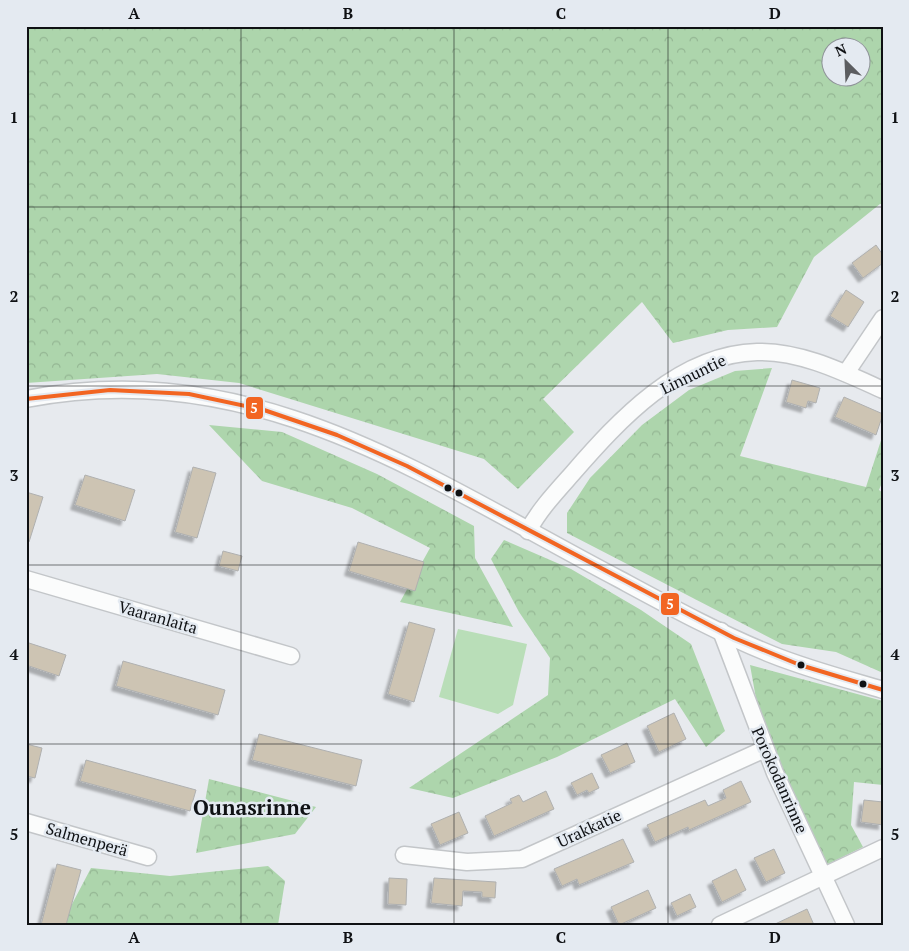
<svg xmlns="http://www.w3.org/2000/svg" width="909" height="951" font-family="'PT Serif',serif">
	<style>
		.forest { fill: url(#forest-crowns); fill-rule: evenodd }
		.garden { fill: #b9deb8 }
		.building { fill: #cdc4b3; stroke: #afb0b0; filter: url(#shadow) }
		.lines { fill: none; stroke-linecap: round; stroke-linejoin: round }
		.minor-casing { stroke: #c3c6c9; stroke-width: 19 }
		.minor { stroke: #fbfcfc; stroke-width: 16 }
		.bus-1-casing { stroke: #e4eaf1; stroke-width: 8 }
		.bus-1 { stroke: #f26522; stroke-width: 4 }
		.grid { fill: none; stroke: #0f1114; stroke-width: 1; stroke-opacity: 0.55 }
		.bus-dot { fill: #0f1114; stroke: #e4eaf1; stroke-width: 2 }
		.labels { text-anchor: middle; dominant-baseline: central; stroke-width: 5; stroke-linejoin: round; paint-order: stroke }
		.street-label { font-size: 16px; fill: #0f1114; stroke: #e4eaf1 }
		.district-label { font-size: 21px; font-weight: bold; fill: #0f1114; stroke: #e4eaf1 }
		.line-badge { stroke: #e4eaf1; stroke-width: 2 }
		.badge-label { font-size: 14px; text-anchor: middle; font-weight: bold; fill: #fff }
		.neatline { fill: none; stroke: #0f1114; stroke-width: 2 }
		.grid-label { font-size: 16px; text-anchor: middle; font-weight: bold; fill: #0f1114 }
	</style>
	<defs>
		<pattern id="forest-crowns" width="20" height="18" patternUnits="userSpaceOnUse" patternTransform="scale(1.25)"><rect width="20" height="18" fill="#add5ac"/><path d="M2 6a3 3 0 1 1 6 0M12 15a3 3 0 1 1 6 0" fill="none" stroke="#94b693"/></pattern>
		<filter id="shadow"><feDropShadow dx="-4.5" dy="4.5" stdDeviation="1" flood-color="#0004"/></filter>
	</defs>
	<rect width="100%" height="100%" fill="#e7eaee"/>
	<g class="forest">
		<path d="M26,26H883V204H880L814,257L777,327L728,330L673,343L642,302L543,399L574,432L518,489L484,459L239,383L157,374L26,383ZM832,48H862V78H832Z"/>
		<path d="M772,368L740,456L866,487L883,434V480L879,490L883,493V673L836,652L782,644L567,533V513L590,478L642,425L689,390L735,371Z"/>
		<path d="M209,425L282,432L377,474L474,526L475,558L513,627L400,602L430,548L352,508L262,481Z"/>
		<path d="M504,540L571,569L641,610L691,644L725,731L706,747L675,699L557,757L453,798L409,788L548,695L550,658L519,612L491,559Z"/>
		<path d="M750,665L883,701V785L854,782L851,825L863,847L826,865L765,749Z"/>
		<path d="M209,779L316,807L295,834L196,853Z"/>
		<path d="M268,866L285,881L278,925H61L91,868L170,876Z"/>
	</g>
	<path class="garden" d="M458,629L527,644L513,705L498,714L439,697Z"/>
	<g class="building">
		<path d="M876,245L883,255V263L863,278L852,263Z"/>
		<path d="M846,290L864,302L848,327L830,316Z"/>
		<path d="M792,380L820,388L816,403L808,401L806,408L786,402Z"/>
		<path d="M844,397L883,414L876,435L835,417Z"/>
		<path d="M193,467L216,473L197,538L175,532Z"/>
		<path d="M85,475L135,490L125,521L75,505Z"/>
		<path d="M26,492L43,497L29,542H26Z"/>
		<path d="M358,542L424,562L415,591L349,571Z"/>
		<path d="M223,551L242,556L238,571L219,566Z"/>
		<path d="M409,622L435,629L414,702L388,694Z"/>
		<path d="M26,642L66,655L59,676L26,665Z"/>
		<path d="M123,661L225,690L218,715L116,686Z"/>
		<path d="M674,713L686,739L659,752L647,726Z"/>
		<path d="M259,734L362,760L356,786L252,760Z"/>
		<path d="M627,743L635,762L610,773L601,755Z"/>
		<path d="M26,744L42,748L35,778L26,776Z"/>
		<path d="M86,760L196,790L190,811L80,781Z"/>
		<path d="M592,773L599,788L589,793L587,790L577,795L571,783Z"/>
		<path d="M741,781L751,802L689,830L688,827L655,842L647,825L705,800L708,806L726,798L723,790Z"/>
		<path d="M546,791L554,809L494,836L485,816L512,803L510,799L519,795L523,802Z"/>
		<path d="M864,800L883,802V825L861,822Z"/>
		<path d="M459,812L468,833L440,845L431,824Z"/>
		<path d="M623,839L634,862L579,885L577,879L562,886L554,869Z"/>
		<path d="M774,849L785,873L766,882L754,858Z"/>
		<path d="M57,864L81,870L66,925H41Z"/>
		<path d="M736,869L746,890L722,902L712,881Z"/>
		<path d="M389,878L407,879L406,905L388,904Z"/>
		<path d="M434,878L496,882L495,898L482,897V892L463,891L462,906L431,903Z"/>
		<path d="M648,890L656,908L619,925L611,907Z"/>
		<path d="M690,894L696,907L677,916L671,903Z"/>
		<path d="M807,909L814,925H773Z"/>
	</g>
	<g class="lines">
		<defs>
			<g id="minor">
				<path d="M846,373L883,318"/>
				<path d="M26,399C257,355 426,478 619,579C669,606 720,634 773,655C808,669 846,679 883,690"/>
				<path d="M528,531C539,510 556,492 572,474C619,420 679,354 757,352C801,351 843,372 883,390"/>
				<path d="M26,579L291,656"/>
				<path d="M721,631L775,773L846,925"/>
				<path d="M26,822L148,857"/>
				<path d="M404,855L467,862L522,859L765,749"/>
				<path d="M720,925L883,848"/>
			</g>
		</defs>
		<use href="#minor" class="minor-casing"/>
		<use href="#minor" class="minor"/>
		<defs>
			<path id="bus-1" d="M26,399L110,390L189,394L264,410L337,435L407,466L734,638L800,665L883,690"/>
		</defs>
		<use href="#bus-1" class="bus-1-casing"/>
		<use href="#bus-1" class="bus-1"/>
	</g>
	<path class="grid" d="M241,26V925M454,26V925M668,26V925M26,207H883M26,386H883M26,565H883M26,744H883"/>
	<g class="bus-dot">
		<circle cx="448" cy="488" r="4.5"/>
		<circle cx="459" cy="493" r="4.5"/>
		<circle cx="801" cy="665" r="4.5"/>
		<circle cx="863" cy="684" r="4.5"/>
	</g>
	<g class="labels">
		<g class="street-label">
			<text transform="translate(693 374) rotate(-26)">Linnuntie</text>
			<text transform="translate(158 617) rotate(16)">Vaaranlaita</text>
			<text transform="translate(780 780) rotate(66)">Porokodanrinne</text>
			<text transform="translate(589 828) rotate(-25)">Urakkatie</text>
			<text transform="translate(87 839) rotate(16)">Salmenperä</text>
		</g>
		<g class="district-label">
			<text x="252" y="807">Ounasrinne</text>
		</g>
	</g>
	<g class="line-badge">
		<rect x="245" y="396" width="19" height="24" rx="5" fill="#f26522"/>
		<rect x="660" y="592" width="20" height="24" rx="5" fill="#f26522"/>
	</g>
	<g class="badge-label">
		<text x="254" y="413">5</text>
		<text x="670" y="609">5</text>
	</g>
	<rect width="909" height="951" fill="none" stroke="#e4eaf1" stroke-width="55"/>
	<g transform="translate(846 62) rotate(336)"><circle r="24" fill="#e4eaf1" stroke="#8f9399"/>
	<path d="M0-4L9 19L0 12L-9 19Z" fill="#5b5d60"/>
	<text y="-8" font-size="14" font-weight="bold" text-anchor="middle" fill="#0f1114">N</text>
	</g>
	<rect x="28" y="28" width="854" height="896" class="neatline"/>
	<g class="grid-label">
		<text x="134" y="19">A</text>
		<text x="348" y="19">B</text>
		<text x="561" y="19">C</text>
		<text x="775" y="19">D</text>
		<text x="14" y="123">1</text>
		<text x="895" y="123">1</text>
		<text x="14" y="302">2</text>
		<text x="895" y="302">2</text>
		<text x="14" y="481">3</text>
		<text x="895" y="481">3</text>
		<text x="14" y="660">4</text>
		<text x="895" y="660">4</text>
		<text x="14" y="840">5</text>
		<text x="895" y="840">5</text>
		<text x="134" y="943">A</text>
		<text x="348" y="943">B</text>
		<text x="561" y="943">C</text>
		<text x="775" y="943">D</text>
	</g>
</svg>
